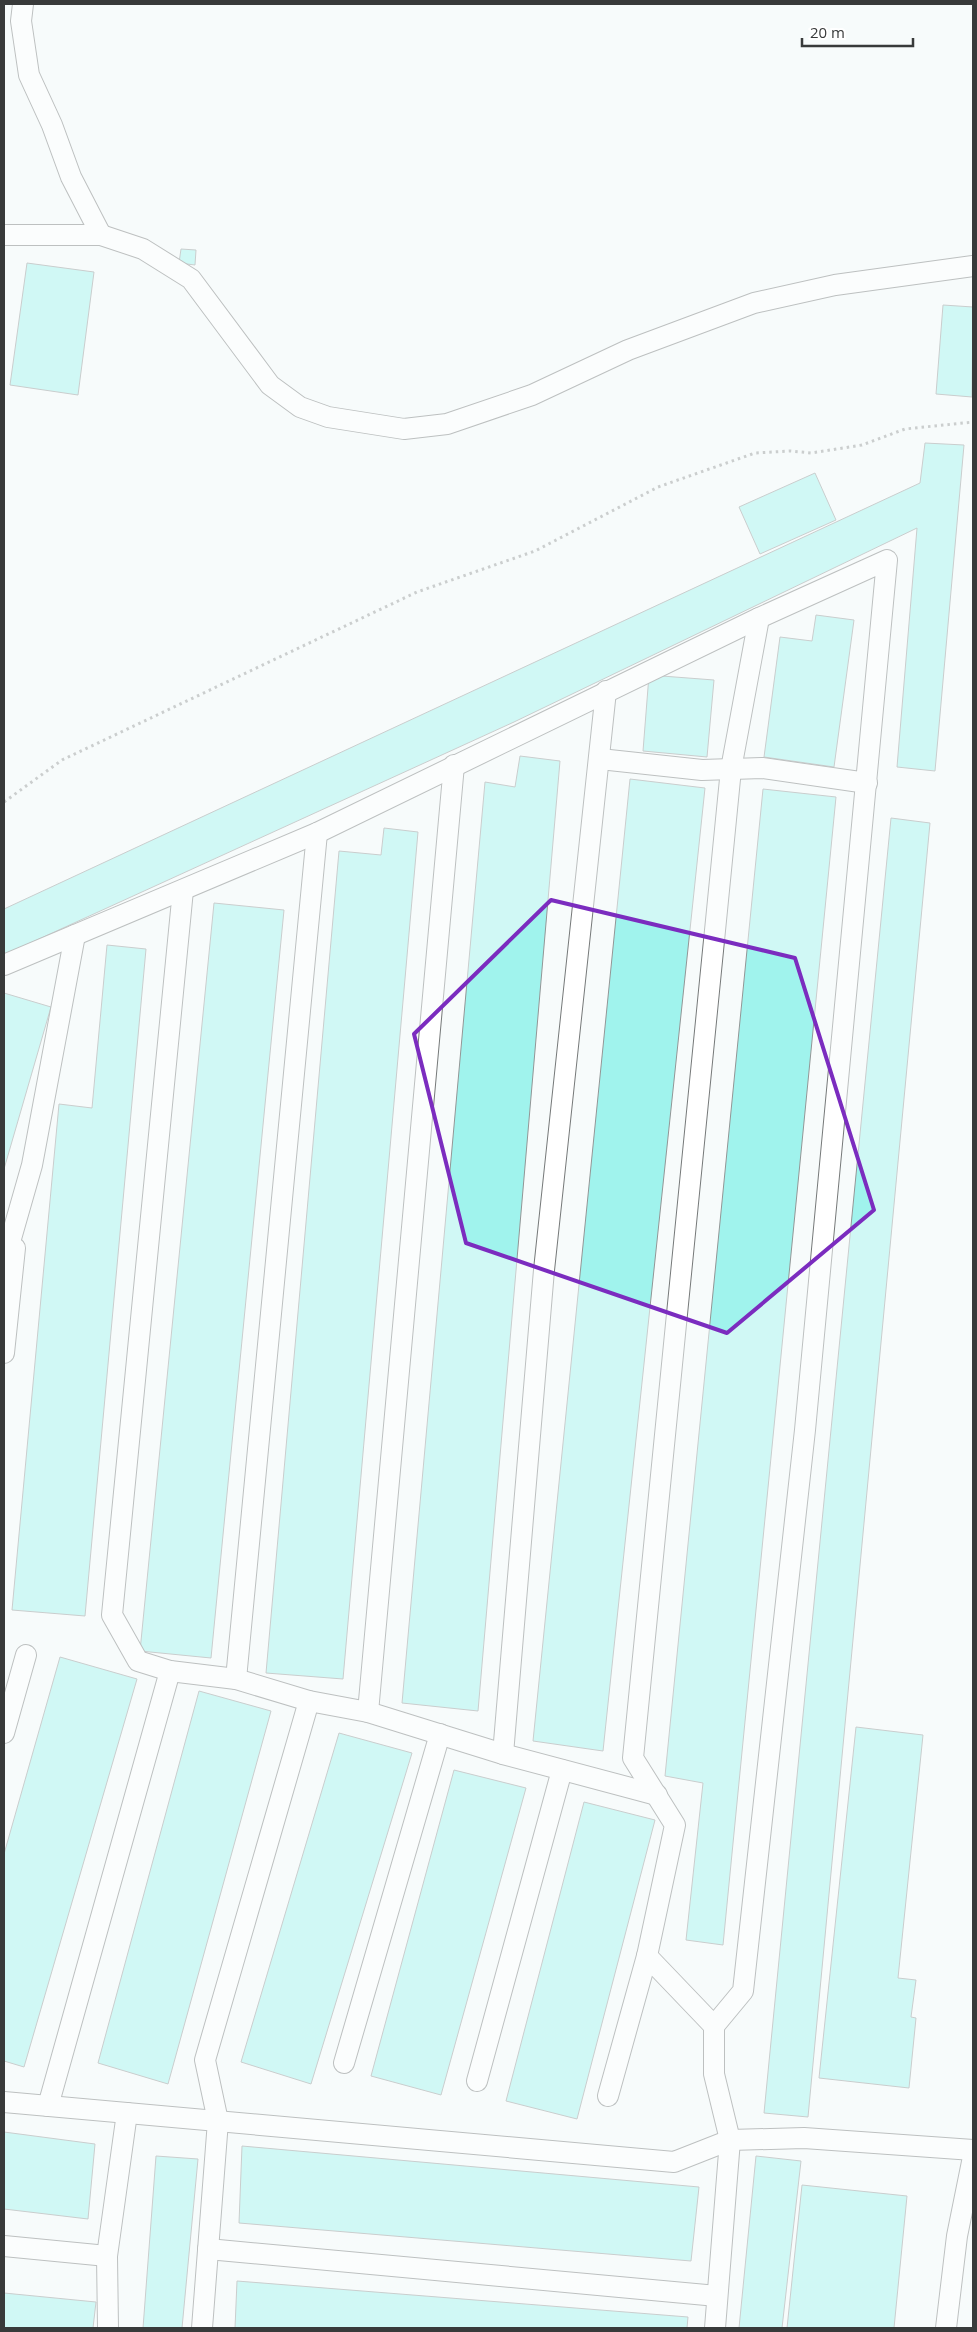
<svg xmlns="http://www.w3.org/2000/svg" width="977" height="2332" font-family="'Open Sans',sans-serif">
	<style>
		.building { fill: #a0f3ed; stroke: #929696 }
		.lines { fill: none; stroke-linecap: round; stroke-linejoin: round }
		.service-casing { stroke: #767979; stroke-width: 22 }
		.path { stroke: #959898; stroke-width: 3; stroke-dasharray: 2.5 4; stroke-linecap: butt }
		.service { stroke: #fff; stroke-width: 20 }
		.marked { fill: none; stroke: #7b2cbf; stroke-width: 4; stroke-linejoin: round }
	</style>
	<rect width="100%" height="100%" fill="#f7fbfb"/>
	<g class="building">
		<path d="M181,249L196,250L195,265L179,263Z"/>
		<path d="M27,263L94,272L78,395L10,385Z"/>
		<path d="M943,305L973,307L972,397L936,394Z"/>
		<path d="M925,443L964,445L935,771L897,767L917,528L514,722L4,955V909L920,483Z"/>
		<path d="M815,473L836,520L760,554L739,507Z"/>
		<path d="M816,615L854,620L834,767L764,757L780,637L812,641Z"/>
		<path d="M649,675L714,680L707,757L643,751Z"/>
		<path d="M520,756L560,761L478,1711L402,1703L485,782L515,787Z"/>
		<path d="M630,779L705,788L603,1751L533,1741Z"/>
		<path d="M763,789L836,797L723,1945L686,1940L703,1783L665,1776Z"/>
		<path d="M891,818L930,823L808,2117L764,2113Z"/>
		<path d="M384,828L418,832L343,1679L266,1673L339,851L381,855Z"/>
		<path d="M214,903L284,910L211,1658L140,1651Z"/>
		<path d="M107,945L146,949L85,1616L12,1610L59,1104L92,1108Z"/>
		<path d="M4,993L51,1007L4,1169Z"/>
		<path d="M60,1657L137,1679L24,2067L4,2061V1854Z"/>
		<path d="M199,1691L271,1711L168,2084L98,2063Z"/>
		<path d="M856,1727L923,1735L898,1978L916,1980L911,2017L916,2018L909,2088L819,2078Z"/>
		<path d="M339,1733L412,1753L311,2084L241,2062Z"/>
		<path d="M454,1770L526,1788L441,2095L371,2076Z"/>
		<path d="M584,1802L655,1820L577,2119L506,2101Z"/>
		<path d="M4,2132L95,2144L88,2219L4,2209Z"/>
		<path d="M242,2146L699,2187L691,2261L239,2223Z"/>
		<path d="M156,2156L198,2159L182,2328H143Z"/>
		<path d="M756,2156L801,2161L782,2328H739Z"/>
		<path d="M802,2185L907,2196L894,2328H787Z"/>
		<path d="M237,2281L688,2317L687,2328H235Z"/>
		<path d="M4,2293L96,2302L93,2328H4Z"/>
	</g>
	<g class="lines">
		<defs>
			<g id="service">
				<path d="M23,4L21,21L29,75L52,125L71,177L101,235"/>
				<path d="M4,235H101L143,249L191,279L270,385L300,407L328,417L404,429L447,424L532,395L628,350L754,303L835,285L973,266"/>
				<path d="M600,759L702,770L762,768L867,783"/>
				<path d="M183,890L112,1615L138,1661L170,1671L236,1679L309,1701L368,1712L503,1754L657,1795"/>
				<path d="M4,965L317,833L759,618L887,560L805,1430L743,1991L714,2026"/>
				<path d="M4,1263L32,1165L75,935"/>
				<path d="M4,1353L15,1248"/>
				<path d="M236,1679L317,833"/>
				<path d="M368,1712L454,765"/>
				<path d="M4,1733L26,1655"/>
				<path d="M503,1754L544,1270L606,691"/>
				<path d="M647,1956L714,2026V2074L730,2140L715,2328"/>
				<path d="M344,2063L440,1734"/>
				<path d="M477,2081L562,1770"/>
				<path d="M608,2096L647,1956L675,1825L633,1758L731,769L759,618"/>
				<path d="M4,2102L674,2162L730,2140L804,2138L973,2150"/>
				<path d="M48,2106L170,1671"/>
				<path d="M4,2246L107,2256"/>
				<path d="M208,2249L717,2296"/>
				<path d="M108,2328L107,2256L127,2113"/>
				<path d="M202,2328L218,2121L205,2060L309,1701"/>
				<path d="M946,2328L957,2236L973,2157"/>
			</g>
		</defs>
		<use href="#service" class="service-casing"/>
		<path class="path" d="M4,802L62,760L417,592L535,551L658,487L755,453L790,451L811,453L862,445L905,429L973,422"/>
		<use href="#service" class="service"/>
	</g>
	<path d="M0 0H977V2332H0ZM551,900L795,958L874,1210L727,1333L466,1243L414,1034Z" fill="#f7fbfb" fill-opacity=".55" fill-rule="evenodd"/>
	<path class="marked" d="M551,900L795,958L874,1210L727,1333L466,1243L414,1034Z"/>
	<rect width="977" height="2332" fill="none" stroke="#383a3a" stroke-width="10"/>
	<path d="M802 38v8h111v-8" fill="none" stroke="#383a3a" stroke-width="2.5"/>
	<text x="810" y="38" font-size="15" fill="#383a3a" stroke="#ffffff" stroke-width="4" paint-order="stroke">20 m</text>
</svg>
